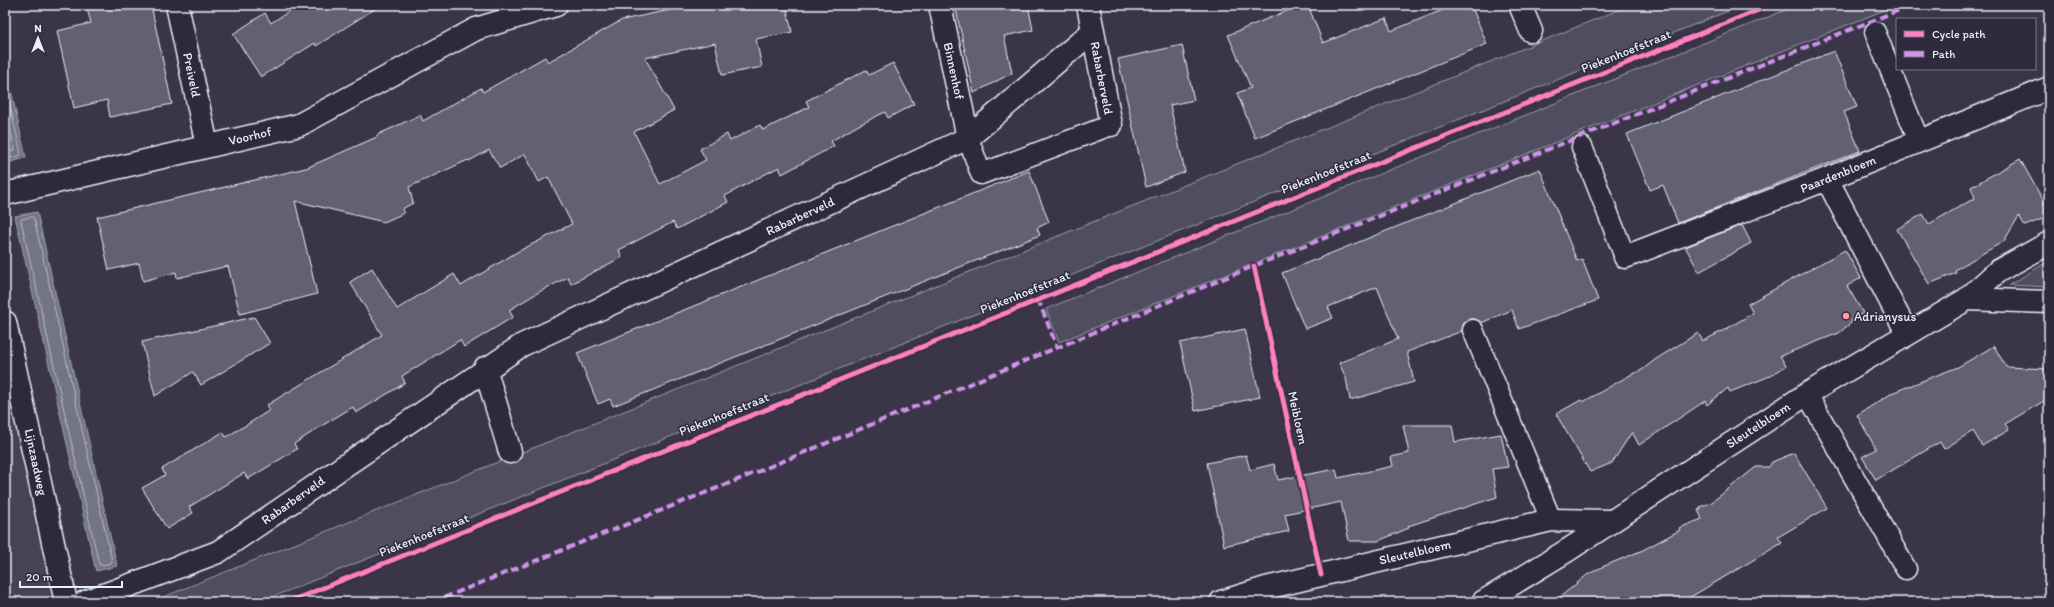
<svg xmlns="http://www.w3.org/2000/svg" width="2054" height="607" font-family="Itim,sans-serif">
	<style>
		.built { fill: #464354 }
		.green { fill: #504e5f; stroke: #9ca0ac }
		.water { fill: #737482; stroke: #a2a6b1 }
		.lines { fill: none; stroke-linecap: round; stroke-linejoin: round }
		.shore { stroke: #b9bfc9; stroke-width: 1 }
		.building { fill: #636171; stroke: #e8f1f8 }
		.lane-casing { stroke: #e8f1f8; stroke-width: 23 }
		.street-casing { stroke: #e8f1f8; stroke-width: 25 }
		.lane { stroke: #2f2a3d; stroke-width: 20 }
		.street { stroke: #2f2a3d; stroke-width: 22 }
		.quiet { stroke: #d193ec; stroke-width: 4; stroke-dasharray: 8 4; stroke-linecap: butt }
		.cycleway-casing { stroke: #2f2a3d; stroke-width: 8 }
		.cycleway { stroke: #ff80c0; stroke-width: 5 }
		.poi-dot { fill: #ff9aa2; stroke: #2f2a3d; stroke-width: 1.5 }
		.labels { text-anchor: middle; dominant-baseline: central; stroke-width: 3; stroke-linejoin: round; paint-order: stroke }
		.street-label { font-size: 13px; fill: #e8f1f8; stroke: #2f2a3d }
		.poi-label { font-size: 13px; fill: #e8f1f8; stroke: #2f2a3d; text-anchor: start }
	</style>
	<rect width="100%" height="100%" fill="#3a3648"/>
	<filter id="ink" filterUnits="userSpaceOnUse"><feTurbulence type="fractalNoise" baseFrequency=".025" numOctaves="2"/><feDisplacementMap in="SourceGraphic" scale="8" xChannelSelector="R" yChannelSelector="G"/><feConvolveMatrix kernelMatrix="1 2 1 2 8 2 1 2 1" color-interpolation-filters="sRGB"/></filter>
	<g filter="url(#ink)">
		<path class="built" d="M5,291L74,602H5Z"/>
		<g class="green">
			<path d="M1631,5H1743L260,602H151Z"/>
			<path d="M1798,5H1897L1059,342L1046,309Z"/>
			<path d="M2049,261V287L2009,285Z"/>
		</g>
		<g class="water">
			<path d="M5,64L26,158L7,163L5,155Z"/>
			<path d="M37,212L117,566L96,571L15,216Z"/>
		</g>
		<g class="lines">
			<g class="shore">
				<path d="M5,83L21,154L19,156L5,159"/>
				<path d="M5,106L15,150L5,153"/>
				<path d="M32,217L34,218L112,561L111,563L101,565L99,564L21,221L22,219Z"/>
			</g>
		</g>
		<g class="building">
			<path d="M86,5H151L172,104L110,117L107,100L74,108L57,31L91,23Z"/>
			<path d="M299,5H381L316,46L315,43L261,77L233,34L265,13L271,23Z"/>
			<path d="M694,5H786L792,32L756,39L762,67L722,75L715,43L645,58L674,110L634,132L660,184L706,160L700,149L727,134L730,141L760,125L763,130L809,107L806,101L866,70L869,75L893,63L914,104L888,118L885,112L857,126L831,141L834,146L782,174L779,167L752,181L725,196L728,202L677,229L673,222L619,250L622,257L571,284L568,277L539,292L509,310L513,317L464,347L460,340L402,376L405,383L356,413L353,407L323,425L294,444L297,449L248,479L244,473L215,491L189,507L193,513L167,529L142,488L165,475L162,469L223,432L226,437L248,424L270,410L267,405L382,335L350,282L372,268L397,309L454,274L461,286L517,252L572,224L548,177L539,182L525,154L500,168L489,150L469,161L468,160L409,187L413,203L402,209L404,213L384,222L295,201L317,294L240,314L228,266L177,278L176,272L143,281L139,263L109,270L97,217L306,168L377,137V135L420,115L423,121L481,88L483,92L545,57L548,62L622,20Z"/>
			<path d="M955,5H1028L1033,30L1004,36L1012,73L974,93Z"/>
			<path d="M1301,5H1308L1323,43L1386,18L1391,31L1455,5H1471L1487,44L1255,138L1237,93L1251,88L1228,35Z"/>
			<path d="M1182,45L1194,100L1170,105L1185,172L1146,187L1118,59Z"/>
			<path d="M1834,51L1857,107L1844,112L1860,151L1678,223L1663,185L1650,190L1627,134Z"/>
			<path d="M2020,159L2049,211V216L2025,226L2019,216L2004,241L1955,270L1956,273L1929,284L1897,229L1923,214L1929,224L1975,198L1971,187Z"/>
			<path d="M1540,169L1577,261L1582,259L1598,300L1519,329L1512,310L1481,323L1475,319H1469L1464,323L1462,331L1407,352L1414,382L1350,400L1346,378L1339,363L1398,339L1377,287L1328,307L1333,318L1305,329L1282,273Z"/>
			<path d="M1029,171L1049,222L1037,228L1040,235L613,406L610,399L598,404L577,353Z"/>
			<path d="M1742,225L1751,243L1699,272L1686,248L1688,246Z"/>
			<path d="M1845,250L1861,278L1847,286L1863,313L1851,320L1852,322L1839,333L1780,356L1786,366L1770,376L1730,392L1728,388L1707,405L1705,401L1639,445L1632,432L1612,463L1590,472L1556,414L1581,400L1583,402L1632,374L1642,370L1656,359L1698,333L1703,341L1728,328L1753,313L1748,304Z"/>
			<path d="M254,317L270,343L201,385L193,372L155,396L142,342Z"/>
			<path d="M1245,329L1260,397L1195,411L1180,343Z"/>
			<path d="M1994,346L2006,367L2049,369V398L2005,424L2009,430L1982,446L1973,431L1944,449L1940,442L1876,480L1862,457L1876,449L1857,415L1894,392L1958,367Z"/>
			<path d="M1403,425H1452L1455,442L1501,434L1508,467L1492,469L1497,497L1408,526L1409,528L1378,541H1349L1341,502L1285,514L1289,531L1224,546L1207,463L1246,455L1250,470L1274,464L1278,480L1336,469L1338,478L1393,466L1391,457L1409,453Z"/>
			<path d="M1794,453L1827,508L1778,537L1782,543L1682,602H1554L1587,575L1602,567L1643,550L1680,530L1679,528L1702,519L1698,510L1701,509L1700,507L1712,502L1756,467H1769L1772,462Z"/>
		</g>
		<g class="lines">
			<defs>
				<g id="lane">
					<path d="M1875,32L1919,141"/>
					<path d="M968,138L981,174L1111,125"/>
					<path d="M1582,147L1625,257"/>
					<path d="M1473,330L1551,520"/>
					<path d="M1807,394L1906,569"/>
				</g>
				<g id="street">
					<path d="M177,5L207,146"/>
					<path d="M940,5L968,138"/>
					<path d="M1088,5L1111,125"/>
					<path d="M1520,5L1531,31"/>
					<path d="M1827,179L1907,333"/>
					<path d="M5,194L299,125L476,29L556,5"/>
					<path d="M1625,257L1827,179L2049,88"/>
					<path d="M1967,299L1998,271L2049,243"/>
					<path d="M5,322L66,602"/>
					<path d="M485,368L510,452"/>
					<path d="M85,602L218,552L522,345L968,138L1093,31"/>
					<path d="M1221,602L1266,588L1551,520L1611,521"/>
					<path d="M1483,602L1568,550L1807,394L1967,299L2049,302"/>
				</g>
			</defs>
			<use href="#lane" class="lane-casing"/>
			<use href="#street" class="street-casing"/>
			<use href="#lane" class="lane"/>
			<use href="#street" class="street"/>
			<g class="quiet">
				<path d="M1038,299L1057,347"/>
				<path d="M433,602L752,474L1254,266L1912,5"/>
			</g>
			<defs>
				<g id="cycleway">
					<path d="M1254,266L1321,575"/>
					<path d="M288,602L1771,5"/>
				</g>
			</defs>
			<use href="#cycleway" class="cycleway-casing"/>
			<use href="#cycleway" class="cycleway"/>
		</g>
	</g>
	<circle class="poi-dot" cx="1846" cy="316" r="4"/>
	<g class="labels">
		<g class="street-label">
			<text transform="translate(1626 51) rotate(-22)">Piekenhoefstraat</text>
			<text transform="translate(954 71) rotate(78)">Binnenhof</text>
			<text transform="translate(192 75) rotate(78)">Preiveld</text>
			<text transform="translate(1102 78) rotate(79)">Rabarberveld</text>
			<text transform="translate(250 136) rotate(-13)">Voorhof</text>
			<text transform="translate(1326 172) rotate(-22)">Piekenhoefstraat</text>
			<text transform="translate(1838 174) rotate(-22)">Paardenbloem</text>
			<text transform="translate(800 216) rotate(-25)">Rabarberveld</text>
			<text transform="translate(1025 292) rotate(-22)">Piekenhoefstraat</text>
			<text transform="translate(724 414) rotate(-22)">Piekenhoefstraat</text>
			<text transform="translate(1298 418) rotate(78)">Meibloem</text>
			<text transform="translate(1758 425) rotate(-33)">Sleutelbloem</text>
			<text transform="translate(36 462) rotate(78)">Lijnzaadweg</text>
			<text transform="translate(293 500) rotate(-35)">Rabarberveld</text>
			<text transform="translate(424 535) rotate(-22)">Piekenhoefstraat</text>
			<text transform="translate(1415 552) rotate(-13)">Sleutelbloem</text>
		</g>
		<g class="poi-label">
			<text x="1854" y="316">Adrianysus</text>
		</g>
	</g>
	<rect width="2054" height="607" fill="none" stroke="#2f2a3d" stroke-width="20"/>
	<rect x="10" y="10" width="2034" height="587" fill="none" stroke="#e8f1f8" stroke-width="1.5" filter="url(#ink)"/>
	<rect x="1896" y="18" width="140" height="52" fill="#2f2a3d" stroke="#797a88"/>
	<rect x="1904" y="31" width="20" height="6" fill="#ff80c0" stroke="#797a88"/>
	<text x="1932" y="38" font-size="12" fill="#e8f1f8">Cycle path</text>
	<rect x="1904" y="51" width="20" height="6" fill="#d193ec" stroke="#797a88"/>
	<text x="1932" y="58" font-size="12" fill="#e8f1f8">Path</text>
	<g transform="translate(38 38)" stroke="#2f2a3d" stroke-width="3" paint-order="stroke">
	<path d="M0-3L7 15L0 10L-7 15Z" fill="#e8f1f8"/>
	<text y="-6" font-size="11" font-weight="bold" text-anchor="middle" fill="#e8f1f8">N</text>
	</g>
	<path d="M20 581v6h102v-6" fill="none" stroke="#e8f1f8" stroke-width="2"/>
	<text x="26" y="581" font-size="12" fill="#e8f1f8" stroke="#2f2a3d" stroke-width="3" paint-order="stroke">20 m</text>
</svg>
